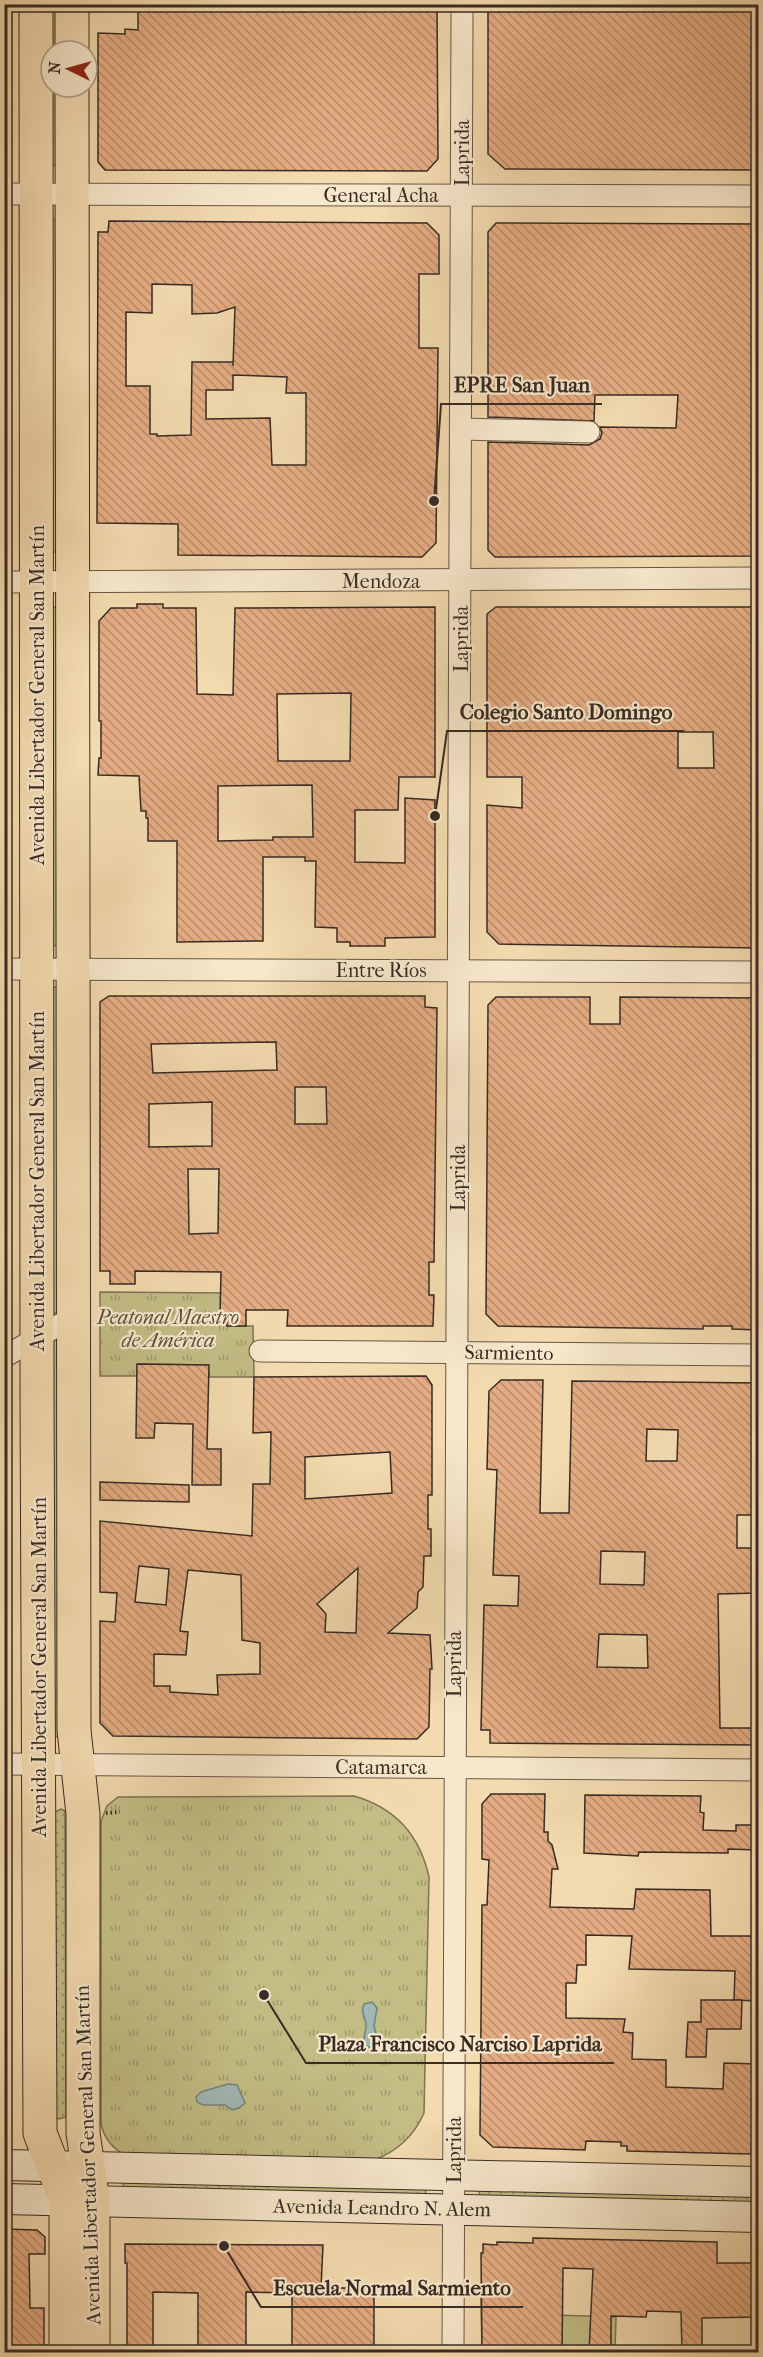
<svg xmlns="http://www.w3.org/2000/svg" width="763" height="2357" font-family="'IM FELL French Canon',serif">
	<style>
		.grass { fill: url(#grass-dots); stroke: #7d7454; stroke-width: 1.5 }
		.park { fill: url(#park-tufts); stroke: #7d7454; stroke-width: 1.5 }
		.garden { fill: #c3bd85; stroke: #7d7454; stroke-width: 1.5 }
		.water { fill: #9fb8b4; stroke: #75807a; stroke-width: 1.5 }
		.building { fill: url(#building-back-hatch); stroke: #372b23; stroke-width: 1.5; fill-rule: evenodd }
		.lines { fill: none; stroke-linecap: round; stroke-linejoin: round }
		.street-casing { stroke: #665746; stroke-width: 23 }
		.secondary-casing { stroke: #372b23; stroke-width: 32 }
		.primary-casing { stroke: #372b23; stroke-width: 35 }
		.path { stroke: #372b23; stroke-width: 4; stroke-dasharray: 1.5 3; stroke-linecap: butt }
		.street { stroke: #f7e7cb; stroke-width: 21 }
		.secondary { stroke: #f7e7cb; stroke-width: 30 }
		.primary { stroke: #f3daaf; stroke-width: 33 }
		.labels { text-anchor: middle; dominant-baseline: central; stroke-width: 4.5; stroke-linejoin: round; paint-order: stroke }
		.street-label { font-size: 20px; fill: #372b23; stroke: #f7e7cb }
		.park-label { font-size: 20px; font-style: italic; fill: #5a503c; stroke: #f7e7cb }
		.leader { fill: none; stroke: #372b23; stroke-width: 2 }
		.callout-dot { fill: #372b23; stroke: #f7e7cb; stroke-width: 2 }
		.callout-label { font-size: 21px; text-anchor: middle; font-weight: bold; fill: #372b23; stroke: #f7e7cb; stroke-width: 4.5; stroke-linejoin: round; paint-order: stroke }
	</style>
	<defs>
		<pattern id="grass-dots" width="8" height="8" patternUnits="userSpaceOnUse" patternTransform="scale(1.5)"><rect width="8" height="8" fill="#c3bd85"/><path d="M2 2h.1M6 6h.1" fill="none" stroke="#9f9a6c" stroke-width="1.8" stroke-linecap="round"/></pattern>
		<pattern id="park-tufts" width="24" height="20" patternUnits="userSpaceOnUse" patternTransform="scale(1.5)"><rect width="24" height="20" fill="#c3bd85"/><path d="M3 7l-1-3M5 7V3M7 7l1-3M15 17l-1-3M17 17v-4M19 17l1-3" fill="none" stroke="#9f9a6c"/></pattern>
		<pattern id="building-back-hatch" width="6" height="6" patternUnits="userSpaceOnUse" patternTransform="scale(1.5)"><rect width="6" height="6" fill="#e5ac83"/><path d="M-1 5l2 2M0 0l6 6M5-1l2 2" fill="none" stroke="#ba8c6b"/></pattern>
	</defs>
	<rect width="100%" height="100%" fill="#f3daaf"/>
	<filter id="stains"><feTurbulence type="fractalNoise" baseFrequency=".00333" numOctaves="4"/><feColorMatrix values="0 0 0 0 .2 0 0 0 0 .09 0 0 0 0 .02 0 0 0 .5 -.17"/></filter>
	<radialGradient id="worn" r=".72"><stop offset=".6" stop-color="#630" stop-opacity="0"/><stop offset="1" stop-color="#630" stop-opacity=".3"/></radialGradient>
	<g class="grass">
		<path d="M47,5H61V51H51V87H61L58,165L50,166Z"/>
		<path d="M50,219L59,220L57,552H51Z"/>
		<path d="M52,607L58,608L60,945L52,946Z"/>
		<path d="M55,987L59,988V1313H53L51,988Z"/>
		<path d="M55,1339L59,1340L60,1737L52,1736L51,1340Z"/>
		<path d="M61,1809L65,1811V1814L66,2117L59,2119L55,2117V1812Z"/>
		<path d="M123,2182L425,2187L426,2194L124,2190Z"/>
		<path d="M482,2187L758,2194V2207L480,2198L479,2191Z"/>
	</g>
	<g class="park">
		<path d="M100,1292L227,1293V1326H253L254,1377H209L208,1365L138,1364L137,1376H100Z"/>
		<path d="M354,1796C396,1808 420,1836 429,1877L424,2113C414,2136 398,2151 374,2160L123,2154C111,2147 104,2137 101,2124V1821L107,1806L118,1797Z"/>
	</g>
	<path class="garden" d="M481,2299H557L556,2315L616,2317L615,2352H482Z"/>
	<g class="water">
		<path d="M372,2002L377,2008L374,2026L378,2041L376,2048L373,2049L364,2045C362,2037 367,2031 366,2024C365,2015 360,2013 364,2004Z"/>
		<path d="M228,2084L237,2085L245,2103L239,2108L232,2110L225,2105H203L197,2102L196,2097L201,2092Z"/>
	</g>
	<g class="building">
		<path d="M138,4H270V10L306,12V4H437L438,159L427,171L105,170L98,162V33L125,34V29L138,30Z"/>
		<path d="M488,4H759V170L505,169L488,154Z"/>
		<path d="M109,221L427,223L439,235V274H419V348H438L436,543L422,557L178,555V524L97,523L98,232H108ZM152,284L192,285V314L217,313L235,307L233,366V362H192L191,435L157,436V434H150V386H126V312L152,313ZM233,375L287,377L286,393H306V465H272L270,418L206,419V390H233Z"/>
		<path d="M496,223L759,224V556L495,557L488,550V442L589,445L600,439L602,433L600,427L676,428L678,395H595L594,421L488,417V232Z"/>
		<path d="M137,604H163V608H196L197,694L233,695L235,608L435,607V777H399L398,810H355V862L405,863V798L435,800V937L385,938V946H350V942H337V928L315,927L316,861H305V857H263V941L177,942V841H148V818H146V811H141L139,776L98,775L99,758H101V721H99V621L111,608H137ZM351,693L350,761H278L277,694ZM312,785L313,837H273V840L218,841V786Z"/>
		<path d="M496,607H759L757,761H759V948L499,944L487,932V805L522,808V777H487V614ZM678,732H713L714,768H678Z"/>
		<path d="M109,996H425V1007L437,1008L434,1262H429V1295H434L433,1326H287L288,1310H246V1326H227V1318H220L221,1272L135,1271V1284H110V1271H100V1002ZM276,1042L277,1070L153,1073L151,1044ZM295,1087H326L327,1124H295ZM212,1102V1146L149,1147V1104ZM188,1169H219L218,1233L189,1234Z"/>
		<path d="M496,997H590V1024H620V997L759,998V1330L732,1329V1326H703V1329L498,1326L486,1314L488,1005Z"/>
		<path d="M137,1364L209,1365L207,1449H221V1485H192L193,1424L155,1423L154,1438H136Z"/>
		<path d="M426,1376L432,1385V1495H428V1529H431V1556H424L423,1587L418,1592L417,1608L388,1633L430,1635L432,1669H430L429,1727L417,1739L113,1736L100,1723V1621L115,1622L117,1593L100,1592V1521L252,1536L253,1484H270L271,1432L253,1433L254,1377ZM390,1452L392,1493L305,1499V1457ZM139,1566L169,1569L166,1605L135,1602ZM358,1568L356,1633L325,1632L326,1614L317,1604ZM188,1570L241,1575L242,1640L260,1643V1674L217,1675L218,1695L170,1692V1686H154V1654L186,1655L188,1632L180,1631Z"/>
		<path d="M501,1380H543L540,1513H569L572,1381L759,1383V1515H737V1548H759V1593L718,1594L720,1728H759V1745L490,1743V1730H481L484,1605L518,1606L519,1576L493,1575L497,1470L487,1469L489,1391ZM647,1429L678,1430L677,1461H646ZM601,1551L645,1552L644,1585L600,1584ZM599,1634L647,1635L648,1668L597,1667Z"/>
		<path d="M100,1482L189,1485V1502L100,1500Z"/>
		<path d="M491,1794H545L544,1832H548V1841L552,1845L558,1869H552L550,1907L634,1909L636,1889L710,1890L711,1936H759V2001L734,2000L735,1971L629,1969L632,1936L586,1935V1965H577L576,1983H566V2018L625,2019L623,2032L633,2033L632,2059L666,2060V2087L723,2089L724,2063L759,2064V2090H754L753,2122H759V2137L752,2136L751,2154L627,2151V2146H621V2142L586,2141L585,2150L493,2147L480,2135L482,1905H487L489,1860L482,1859V1804Z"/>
		<path d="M585,1795L701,1796L700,1812L704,1813L703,1830L736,1831V1825H759V1850L728,1849V1853L639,1852L638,1856L584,1853Z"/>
		<path d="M701,2000H742L741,2029H707L706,2057H686L688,2022H701Z"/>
		<path d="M4,2229L37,2230L45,2237V2254H29L30,2308H44V2352H4Z"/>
		<path d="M533,2238L717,2242V2263H759V2317L702,2318V2352H682L681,2312L647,2311L646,2317L611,2316V2352H589L593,2269L563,2268L562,2352H482L481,2253H483V2244L497,2245V2242L533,2243Z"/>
		<path d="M125,2244L323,2245L321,2288H374V2352H292V2293L246,2292V2352H198V2293L153,2292V2352H127V2263H125Z"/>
	</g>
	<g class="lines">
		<defs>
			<g id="street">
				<path d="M4,194L758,196"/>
				<path d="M462,429L589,432"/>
				<path d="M4,582L758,578"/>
				<path d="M4,969L758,972"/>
				<path d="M260,1351L758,1355"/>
				<path d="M4,1357L73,1317"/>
				<path d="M4,1764L758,1770"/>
				<path d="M453,2352C454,1570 461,787 462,4"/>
			</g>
			<g id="secondary">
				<path d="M4,2165L758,2182"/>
				<path d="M4,2199L758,2217"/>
			</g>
			<g id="primary">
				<path d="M36,4L37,1392L40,2133L66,2200V2352"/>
				<path d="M72,4V51"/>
				<path d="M72,87L74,1730L83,1814V2133L93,2201V2352"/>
			</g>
		</defs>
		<use href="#street" class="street-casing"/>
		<use href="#secondary" class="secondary-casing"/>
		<use href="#primary" class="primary-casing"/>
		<path class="path" d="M106,1813L120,1812"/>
		<use href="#street" class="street"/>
		<use href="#secondary" class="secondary"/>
		<use href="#primary" class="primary"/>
	</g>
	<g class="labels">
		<g class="street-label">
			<text transform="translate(462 153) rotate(-90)">Laprida</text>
			<text x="381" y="195">General Acha</text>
			<text x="381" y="581">Mendoza</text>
			<text transform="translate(461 639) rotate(-90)">Laprida</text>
			<text transform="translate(37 695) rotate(-90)">Avenida Libertador General San Martín</text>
			<text x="381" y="970">Entre Ríos</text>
			<text transform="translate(458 1178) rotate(-90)">Laprida</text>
			<text transform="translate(37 1181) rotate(-90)">Avenida Libertador General San Martín</text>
			<text transform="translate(509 1353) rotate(1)">Sarmiento</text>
			<text transform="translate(454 1664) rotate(-90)">Laprida</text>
			<text transform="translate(39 1667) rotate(-90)">Avenida Libertador General San Martín</text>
			<text x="381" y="1767">Catamarca</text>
			<text transform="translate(454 2150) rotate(-90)">Laprida</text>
			<text transform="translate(88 2155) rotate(-92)">Avenida Libertador General San Martín</text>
			<text transform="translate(382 2208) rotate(1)">Avenida Leandro N. Alem</text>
		</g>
		<g class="park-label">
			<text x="168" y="1317">Peatonal Maestro<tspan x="168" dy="23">de América</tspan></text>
		</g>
	</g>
	<path class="leader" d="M434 501L441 404H602M435 816L447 731H684M264 1995L306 2063H614M224 2246L261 2307H523"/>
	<g class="callout-dot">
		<circle cx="434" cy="501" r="6"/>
		<circle cx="435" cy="816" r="6"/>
		<circle cx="264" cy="1995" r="6"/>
		<circle cx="224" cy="2246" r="6"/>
	</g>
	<g class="callout-label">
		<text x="522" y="392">EPRE San Juan</text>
		<text x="566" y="719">Colegio Santo Domingo</text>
		<text x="460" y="2051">Plaza Francisco Narciso Laprida</text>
		<text x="392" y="2295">Escuela Normal Sarmiento</text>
	</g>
	<rect width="763" height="2357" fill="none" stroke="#f3daaf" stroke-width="24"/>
	<rect x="6" y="6" width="751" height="2345" fill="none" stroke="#372b23" stroke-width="3"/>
	<rect x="12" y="12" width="739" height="2333" fill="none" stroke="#372b23" stroke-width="1.5"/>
	<g transform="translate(69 69) rotate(275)"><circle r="28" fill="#f7e7cb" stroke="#aa9c88" stroke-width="1.5"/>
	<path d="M0-4.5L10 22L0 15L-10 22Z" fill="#8f2418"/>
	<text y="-9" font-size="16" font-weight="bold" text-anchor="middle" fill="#372b23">N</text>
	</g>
	<rect width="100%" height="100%" filter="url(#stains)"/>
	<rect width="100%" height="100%" fill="url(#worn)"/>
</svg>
